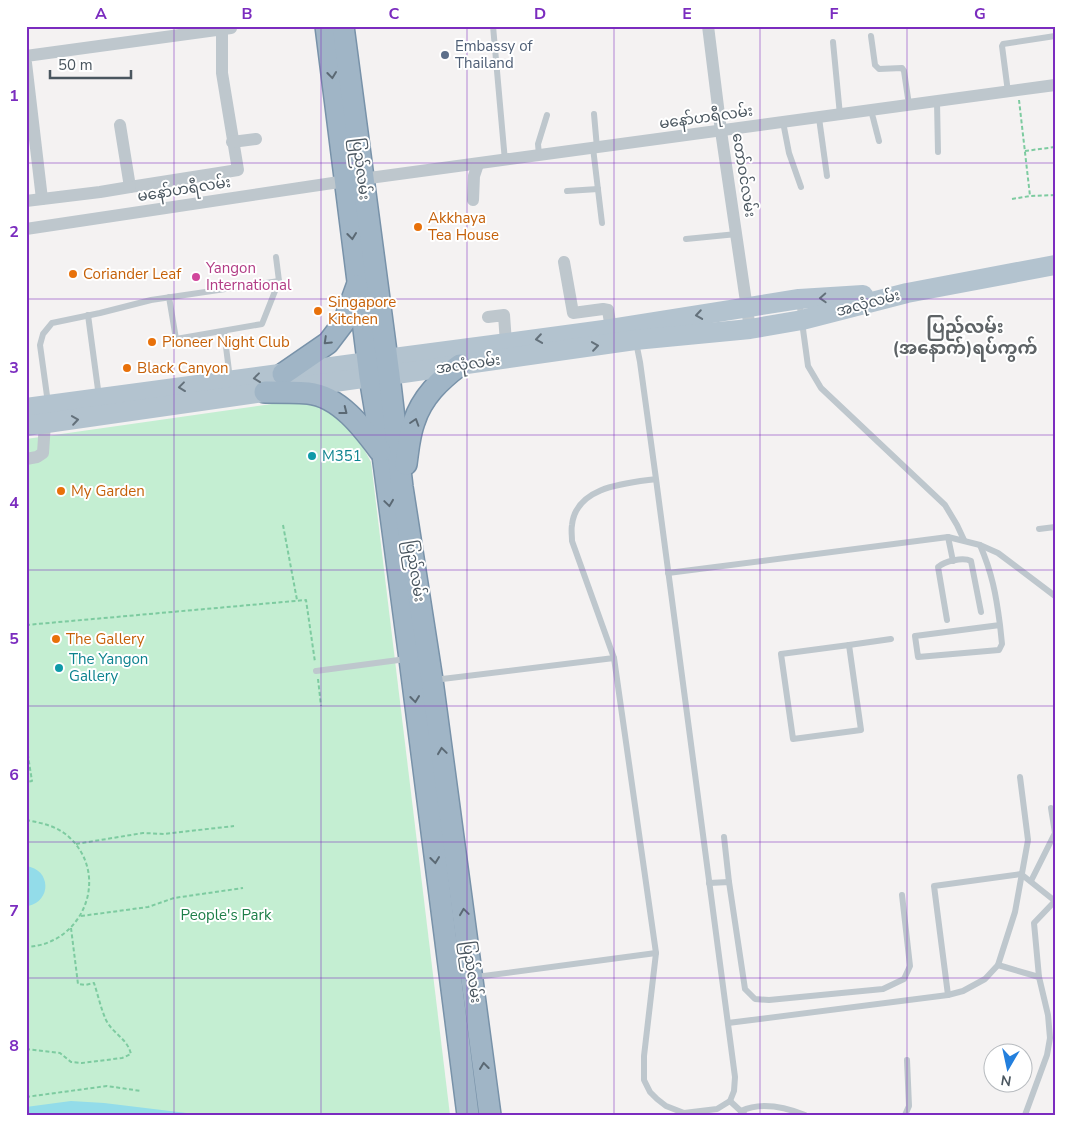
<svg xmlns="http://www.w3.org/2000/svg" width="1081" height="1141" font-family="'Nunito Sans','Noto Sans Myanmar',sans-serif">
	<style>
		.green { fill: #c4eed2 }
		.water { fill: #93dce9 }
		.lines { fill: none; stroke-linecap: round; stroke-linejoin: round }
		.trunk-casing { stroke: #7892a9; stroke-width: 24 }
		.path { stroke: #7dcba0; stroke-width: 2; stroke-dasharray: 4 2.5; stroke-linecap: butt }
		.service { stroke: #bec7cd; stroke-width: 6 }
		.minor { stroke: #bec7cd; stroke-width: 12 }
		.primary { stroke: #b3c3cf; stroke-width: 20 }
		.trunk { stroke: #a0b5c6; stroke-width: 21 }
		.oneway { stroke: #5b6974 }
		.oneway2 { stroke: #64717b }
		.grid { fill: none; stroke: #7b2cbf; stroke-width: 1; stroke-opacity: 0.55 }
		.service-dot { fill: #5c6f8a; stroke: #fff; stroke-width: 2 }
		.food-dot { fill: #e8710a; stroke: #fff; stroke-width: 2 }
		.hotel-dot { fill: #d1479c; stroke: #fff; stroke-width: 2 }
		.culture-dot { fill: #0f9aa8; stroke: #fff; stroke-width: 2 }
		.labels { text-anchor: middle; dominant-baseline: central; stroke-width: 4; stroke-linejoin: round; paint-order: stroke }
		.service-label { font-size: 15px; fill: #4e5e75; stroke: #fff; text-anchor: start }
		.street-label { font-size: 15px; fill: #4a565f; stroke: #fff }
		.food-label { font-size: 15px; fill: #c56008; stroke: #fff; text-anchor: start }
		.hotel-label { font-size: 15px; fill: #b23c85; stroke: #fff; text-anchor: start }
		.culture-label { font-size: 15px; fill: #0d838f; stroke: #fff; text-anchor: start }
		.park-label { font-size: 15px; fill: #1d7e48; stroke: #fff }
		.quarter-label { font-size: 18px; font-weight: bold; fill: #5e6366; stroke: #fff }
		.neatline { fill: none; stroke: #7b2cbf; stroke-width: 2 }
		.grid-label { font-size: 16px; text-anchor: middle; font-weight: bold; fill: #7b2cbf }
	</style>
	<rect width="100%" height="100%" fill="#f4f2f2"/>
	<path class="green" d="M307,399L349,422L371,462L450,1115H26V439Z"/>
	<g class="water">
		<path d="M26,866C51,869 52,901 28,906H26Z"/>
		<path d="M71,1101L104,1103L203,1115H26V1107Z"/>
	</g>
	<g class="lines">
		<defs>
			<g id="trunk">
				<path d="M326,26L370,377L383,455L410,659L468,1115"/>
				<path d="M343,26L389,375L402,487L432,680L490,1115"/>
				<path d="M283,374L328,343L344,322L357,286"/>
				<path d="M265,392C279,392 294,392 308,393C339,396 363,428 380,451"/>
				<path d="M406,464C408,450 409,435 414,422C422,397 440,380 460,365"/>
			</g>
		</defs>
		<use href="#trunk" class="trunk-casing"/>
		<g class="path">
			<path d="M1019,100L1030,196"/>
			<path d="M1025,151L1055,147"/>
			<path d="M1012,199L1030,196L1055,195"/>
			<path d="M283,525L297,600"/>
			<path d="M26,625L306,600L315,662"/>
			<path d="M318,679L321,706"/>
			<path d="M26,756H28L32,781L26,782"/>
			<path d="M26,820C42,823 57,826 69,837C111,876 83,945 26,947"/>
			<path d="M76,844L143,833L164,834L234,826"/>
			<path d="M81,916L148,907L174,898L243,888"/>
			<path d="M26,1049L60,1053L71,1062L82,1063L122,1058L131,1054C127,1038 113,1034 106,1020C101,1009 98,995 94,983L85,985L78,984L71,928"/>
			<path d="M26,1097L107,1086L141,1091"/>
		</g>
		<g class="service">
			<path d="M493,26L505,161"/>
			<path d="M871,36L875,65L879,69L902,68L904,71L909,105"/>
			<path d="M833,42L840,115"/>
			<path d="M1008,92L1002,46L1003,44L1055,36"/>
			<path d="M937,102L938,152"/>
			<path d="M871,110L879,141"/>
			<path d="M594,114L597,148"/>
			<path d="M819,118L827,176"/>
			<path d="M783,122L789,153L801,187"/>
			<path d="M593,148L602,223"/>
			<path d="M539,155L538,144L547,115"/>
			<path d="M567,191L598,189"/>
			<path d="M686,239L737,234"/>
			<path d="M169,297L176,339L262,324L279,281L276,257"/>
			<path d="M799,300L808,366L821,388L945,505L957,525L964,540"/>
			<path d="M88,315L99,397"/>
			<path d="M224,331L230,379"/>
			<path d="M636,342L640,362L656,479L735,1077L734,1091L730,1101L717,1109L684,1113L666,1106L657,1099L650,1092L644,1080V1056L656,953L614,658L572,541C572,535 571,530 572,525C576,486 627,483 656,479"/>
			<path d="M48,403L40,345L43,334L52,323L100,313L151,300L279,281"/>
			<path d="M1039,529L1055,527"/>
			<path d="M948,537L953,561"/>
			<path d="M980,545C992,573 996,594 1000,625L915,636L918,657L999,650L1002,644L1000,625"/>
			<path d="M668,573L948,537L980,545L998,553L1055,596"/>
			<path d="M947,620L938,567C945,561 963,557 971,561L981,612"/>
			<path d="M849,645L861,730L793,739L781,654Z"/>
			<path d="M849,645L891,639"/>
			<path d="M316,671L406,659"/>
			<path d="M434,680L614,658"/>
			<path d="M724,837L729,882"/>
			<path d="M1031,881L1055,833L1051,808"/>
			<path d="M709,883L729,882L745,989L755,999L769,1000L883,989L904,979L910,966L902,895"/>
			<path d="M998,965L1039,977"/>
			<path d="M476,977L656,953"/>
			<path d="M948,995L934,886L1021,874L1055,901"/>
			<path d="M728,1023L948,995L963,991L985,979L998,965L1015,912L1028,840L1020,777"/>
			<path d="M730,1101L745,1115"/>
			<path d="M741,1111C760,1102 785,1107 805,1115"/>
			<path d="M905,1115L909,1106L907,1060"/>
			<path d="M1025,1115L1047,1055L1050,1038L1048,1015L1039,977L1034,923L1055,901"/>
		</g>
		<g class="minor">
			<path d="M708,26L721,131L750,329"/>
			<path d="M26,56L231,28"/>
			<path d="M26,63L42,199"/>
			<path d="M120,125L130,187L238,170L222,73V30"/>
			<path d="M232,142L256,139"/>
			<path d="M362,179L1055,85"/>
			<path d="M473,200L474,176L478,164"/>
			<path d="M26,201L100,192L130,187"/>
			<path d="M26,229L346,181"/>
			<path d="M564,262L573,313L603,309L608,310L611,329"/>
			<path d="M488,317L504,315L506,343"/>
			<path d="M26,459L37,457L43,453L45,423"/>
		</g>
		<g class="primary">
			<path d="M386,359L611,329L799,299L863,295"/>
			<path d="M389,375L635,340L750,329L802,320L907,293L1055,265"/>
			<path d="M26,408L368,362"/>
			<path d="M26,426L370,377"/>
		</g>
		<use href="#trunk" class="trunk"/>
	</g>
	<defs><path id="oneway-chevron" d="M-2-3.5L2.5 0L-2 3.5" fill="none" stroke-width="1.6" stroke-linecap="round" stroke-linejoin="round" transform="scale(1.25)"/></defs>
	<g class="oneway">
		<use href="#oneway-chevron" transform="translate(332 75) rotate(83)"/>
		<use href="#oneway-chevron" transform="translate(352 236) rotate(83)"/>
		<use href="#oneway-chevron" transform="translate(327 341) rotate(136)"/>
		<use href="#oneway-chevron" transform="translate(344 411) rotate(38)"/>
		<use href="#oneway-chevron" transform="translate(415 422) rotate(-72)"/>
		<use href="#oneway-chevron" transform="translate(389 503) rotate(82)"/>
		<use href="#oneway-chevron" transform="translate(415 699) rotate(83)"/>
		<use href="#oneway-chevron" transform="translate(442 751) rotate(-98)"/>
		<use href="#oneway-chevron" transform="translate(435 860) rotate(83)"/>
		<use href="#oneway-chevron" transform="translate(464 912) rotate(-98)"/>
		<use href="#oneway-chevron" transform="translate(484 1066) rotate(-97)"/>
	</g>
	<g class="oneway2">
		<use href="#oneway-chevron" transform="translate(823 298) rotate(177)"/>
		<use href="#oneway-chevron" transform="translate(699 315) rotate(171)"/>
		<use href="#oneway-chevron" transform="translate(539 339) rotate(172)"/>
		<use href="#oneway-chevron" transform="translate(595 346) rotate(-8)"/>
		<use href="#oneway-chevron" transform="translate(257 378) rotate(173)"/>
		<use href="#oneway-chevron" transform="translate(182 387) rotate(173)"/>
		<use href="#oneway-chevron" transform="translate(75 420) rotate(-8)"/>
	</g>
	<path class="grid" d="M174,26V1115M321,26V1115M467,26V1115M614,26V1115M760,26V1115M907,26V1115M26,163H1055M26,299H1055M26,435H1055M26,570H1055M26,706H1055M26,842H1055M26,978H1055"/>
	<circle class="service-dot" cx="445" cy="55" r="5"/>
	<g class="food-dot">
		<circle cx="418" cy="227" r="5"/>
		<circle cx="73" cy="274" r="5"/>
		<circle cx="318" cy="311" r="5"/>
		<circle cx="152" cy="342" r="5"/>
		<circle cx="127" cy="368" r="5"/>
		<circle cx="61" cy="491" r="5"/>
		<circle cx="56" cy="639" r="5"/>
	</g>
	<circle class="hotel-dot" cx="196" cy="277" r="5"/>
	<g class="culture-dot">
		<circle cx="312" cy="456" r="5"/>
		<circle cx="59" cy="668" r="5"/>
	</g>
	<g class="labels">
		<g class="service-label">
			<text x="455" y="46">Embassy of<tspan x="455" dy="17">Thailand</tspan></text>
		</g>
		<g class="street-label">
			<text transform="translate(706 117) rotate(-8)">မနော်ဟရီလမ်း</text>
			<text transform="translate(361 169) rotate(83)">ပြည်လမ်း</text>
			<text transform="translate(744 175) rotate(81)">တော်ဝင်လမ်း</text>
			<text transform="translate(184 189) rotate(-9)">မနော်ဟရီလမ်း</text>
			<text transform="translate(868 303) rotate(-15)">အလုံလမ်း</text>
			<text transform="translate(468 364) rotate(-8)">အလုံလမ်း</text>
			<text transform="translate(415 571) rotate(81)">ပြည်လမ်း</text>
			<text transform="translate(472 972) rotate(82)">ပြည်လမ်း</text>
		</g>
		<g class="food-label">
			<text x="428" y="218">Akkhaya<tspan x="428" dy="17">Tea House</tspan></text>
			<text x="83" y="274">Coriander Leaf</text>
			<text x="328" y="302">Singapore<tspan x="328" dy="17">Kitchen</tspan></text>
			<text x="162" y="342">Pioneer Night Club</text>
			<text x="137" y="368">Black Canyon</text>
			<text x="71" y="491">My Garden</text>
			<text x="66" y="639">The Gallery</text>
		</g>
		<g class="hotel-label">
			<text x="206" y="268">Yangon<tspan x="206" dy="17">International</tspan></text>
		</g>
		<g class="culture-label">
			<text x="322" y="456">M351</text>
			<text x="69" y="659">The Yangon<tspan x="69" dy="17">Gallery</tspan></text>
		</g>
		<g class="park-label">
			<text x="226" y="915">People's Park</text>
		</g>
		<g class="quarter-label">
			<text x="965" y="327">ပြည်လမ်း<tspan x="965" dy="21">(အနောက်)ရပ်ကွက်</tspan></text>
		</g>
	</g>
	<rect width="1081" height="1141" fill="none" stroke="#ffffff" stroke-width="55"/>
	<g transform="translate(1008 1068) rotate(189)"><circle r="24" fill="#ffffff" stroke="#b7bbbf"/>
	<path d="M0-4L9 19L0 12L-9 19Z" fill="#237fdd"/>
	<text y="-8" font-size="14" font-weight="bold" text-anchor="middle" fill="#4a565f">N</text>
	</g>
	<path d="M50 70v8h81v-8" fill="none" stroke="#4a565f" stroke-width="2.5"/>
	<text x="58" y="70" font-size="15" fill="#4a565f" stroke="#ffffff" stroke-width="4" paint-order="stroke">50 m</text>
	<rect x="28" y="28" width="1026" height="1086" class="neatline"/>
	<g class="grid-label">
		<text x="101" y="19">A</text>
		<text x="247" y="19">B</text>
		<text x="394" y="19">C</text>
		<text x="540" y="19">D</text>
		<text x="687" y="19">E</text>
		<text x="834" y="19">F</text>
		<text x="980" y="19">G</text>
		<text x="14" y="101">1</text>
		<text x="14" y="237">2</text>
		<text x="14" y="373">3</text>
		<text x="14" y="508">4</text>
		<text x="14" y="644">5</text>
		<text x="14" y="780">6</text>
		<text x="14" y="916">7</text>
		<text x="14" y="1051">8</text>
	</g>
</svg>
